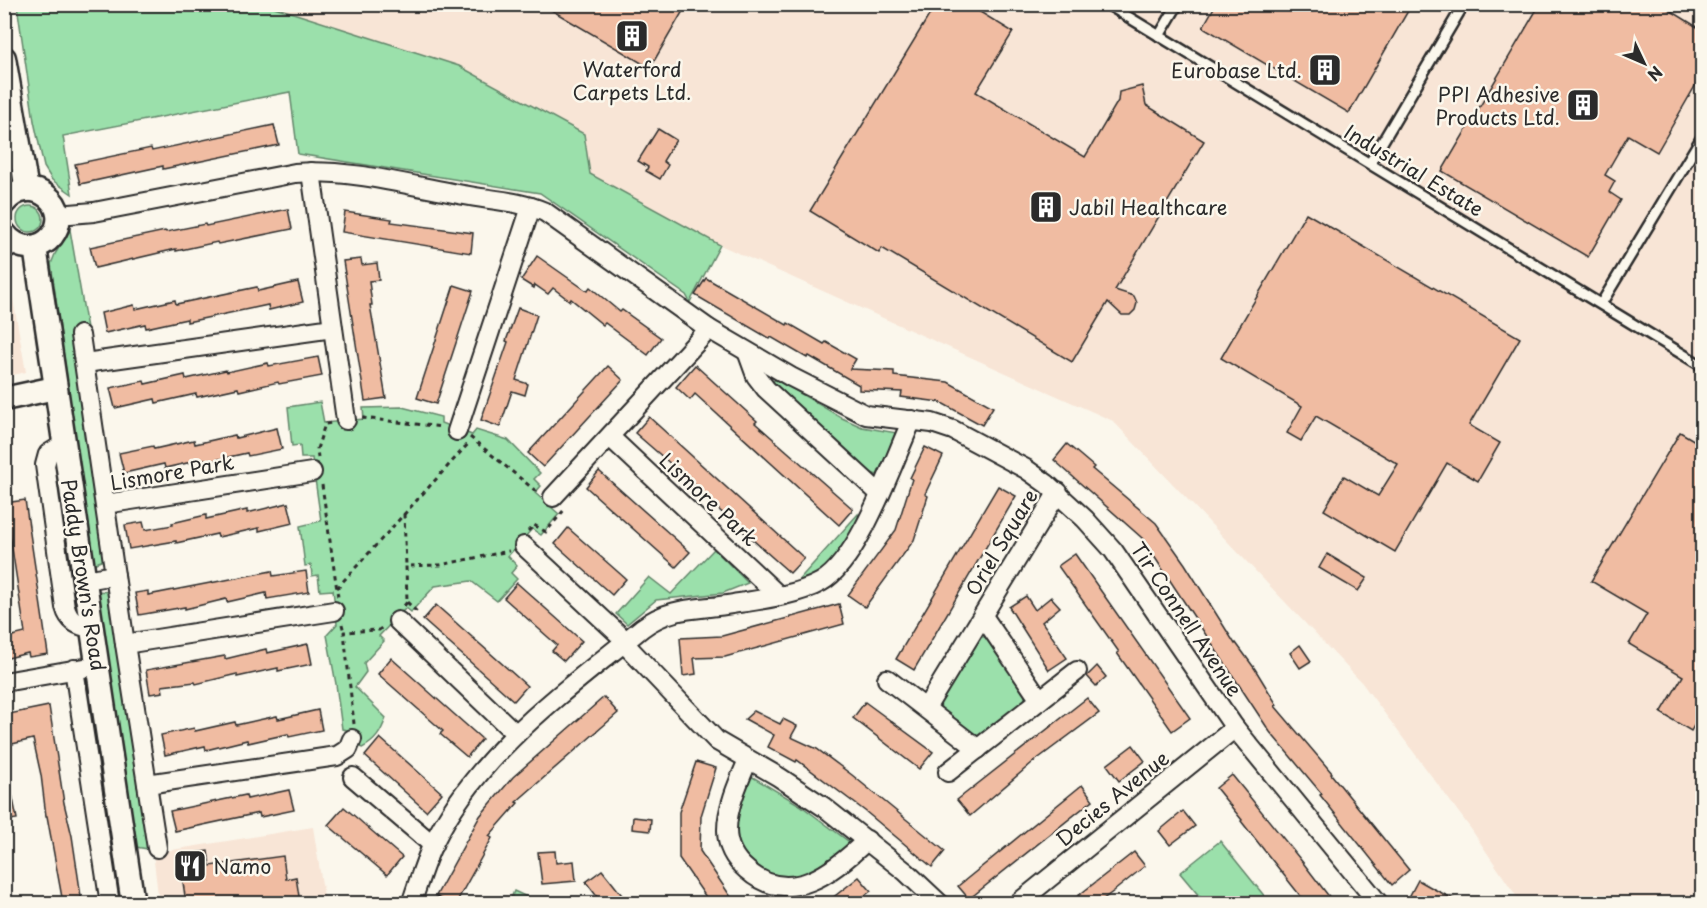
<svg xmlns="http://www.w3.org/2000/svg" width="1707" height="908" font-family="'Playpen Sans',sans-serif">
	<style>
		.built { fill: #f8e5d6 }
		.green { fill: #9be0ab; stroke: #63866b; stroke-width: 1.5 }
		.building { fill: #f0bca2; stroke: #2b2b2b; stroke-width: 1.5 }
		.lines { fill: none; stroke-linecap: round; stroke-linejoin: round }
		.service-casing { stroke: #2b2b2b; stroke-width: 14 }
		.minor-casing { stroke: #2b2b2b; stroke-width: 22 }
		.tertiary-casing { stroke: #2b2b2b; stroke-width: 27 }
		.path { stroke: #2b2b2b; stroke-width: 3; stroke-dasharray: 4.5 4.5; stroke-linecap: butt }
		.service { stroke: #fbf7ec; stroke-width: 9 }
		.minor { stroke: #fbf7ec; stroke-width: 18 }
		.tertiary { stroke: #fbf7ec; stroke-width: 22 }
		.labels { text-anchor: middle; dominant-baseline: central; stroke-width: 5; stroke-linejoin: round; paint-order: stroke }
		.poi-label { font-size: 20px; fill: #2b2b2b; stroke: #fbf7ec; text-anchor: end }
		.street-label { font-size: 20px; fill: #2b2b2b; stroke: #fbf7ec }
	</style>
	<rect width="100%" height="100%" fill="#fbf7ec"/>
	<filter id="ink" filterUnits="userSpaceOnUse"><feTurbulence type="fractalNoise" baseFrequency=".0167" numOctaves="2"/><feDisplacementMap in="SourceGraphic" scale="12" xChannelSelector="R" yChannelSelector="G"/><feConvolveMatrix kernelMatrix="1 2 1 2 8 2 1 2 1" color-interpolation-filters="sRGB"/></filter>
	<g filter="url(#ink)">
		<g class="built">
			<path d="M268,5H1702V903H1521L1471,829L1362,683L1113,421L720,245L590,174L459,66Z"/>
			<path d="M5,259L6,260L26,372L5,377Z"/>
			<path d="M313,827L325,903H159L153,853Z"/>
		</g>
		<g class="green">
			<path d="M17,5H268L459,66L584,134L590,174L720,245L690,302L686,295L540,193L298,154L290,92L63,136L72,194L52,180L44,167L34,121Z"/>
			<circle cx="30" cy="219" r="13"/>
			<path d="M70,230L87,328L73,330L104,560L93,564L51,264L55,254Z"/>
			<path d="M776,379L842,418L862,427L897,433L877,475L864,470L771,383Z"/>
			<path d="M320,402L324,423L364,419L363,408L402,407L441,417V423L472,435L476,430L508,440L540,473L534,479L541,486L535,493L559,514L541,535L532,529L508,556L517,566L511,573L517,579L497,601L471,581L435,586L411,612L406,608L379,636L384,641L364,663L366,672L355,687L386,718C381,732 376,741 362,748L355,743L358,732L342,729L336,684L327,635L337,624L333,590L320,591L318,575L312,576L311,565L305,566L300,526L321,521L312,458H301L300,445L292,446L288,407Z"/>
			<path d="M858,514L859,518L857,524L828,566L815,577L795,584Z"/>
			<path d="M714,549L748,583L723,593L656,600L627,624L616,614L649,577L671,594Z"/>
			<path d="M97,591L109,592L148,849L136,847Z"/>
			<path d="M980,637H990L1026,690L1024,703L980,738L971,735L941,711L940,700Z"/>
			<path d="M751,776L800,805L852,844L823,870L782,883C772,876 749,865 743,857C728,833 743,800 751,776Z"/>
			<path d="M1220,841L1270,903H1218L1215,899L1209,903H1205L1180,873Z"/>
			<path d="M514,891L529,898H540V903H509Z"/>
		</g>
		<g class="building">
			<path d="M541,4H687L650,68Z"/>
			<path d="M936,4H967L1013,32L976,92L1085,157L1118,101L1119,92L1142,86L1146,105L1204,141L1115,290L1134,296L1137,303L1135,310L1130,315H1122L1108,302L1072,362L882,248L879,253L810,211Z"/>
			<path d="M1216,4H1412L1349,113L1203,27Z"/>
			<path d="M1540,4H1660L1702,30V74L1657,152L1628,135L1605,175L1615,181L1609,192L1621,200L1588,257L1442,171Z"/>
			<path d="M274,125L279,145L163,169V166L80,184L75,164L151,148L152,151Z"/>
			<path d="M658,129L676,140L663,161L668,165L660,179L646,171L648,167L638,161Z"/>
			<path d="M288,209L292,229L218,244L217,242L176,251V249L95,268L90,247L165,231L166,232L205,224L206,226Z"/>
			<path d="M345,212L392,219L391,222L473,233L471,253L342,232Z"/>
			<path d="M1306,213L1520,338L1469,425L1500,443L1478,481L1447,463L1395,552L1324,510L1344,476L1378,496L1398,464L1316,416L1301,441L1287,433L1302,406L1221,358Z"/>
			<path d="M537,256L587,291L590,287L620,312L622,310L661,338L648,355L605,323L603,325L571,299L570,301L553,288L548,294L535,285L534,288L521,280Z"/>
			<path d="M361,259L362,265L377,263L379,280L369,281L372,305H370L386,398L365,401L343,261Z"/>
			<path d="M706,278L787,325L788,323L824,344L826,342L856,359L850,369L894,371V376L948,382L993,407L982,425L940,402L901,397L902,392L859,390V385L809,356L807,358L771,337L770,339L695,295Z"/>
			<path d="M298,282L303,302L269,310L268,305L187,322V319L146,328L145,324L105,333L101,313L134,305L135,309L175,300L176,304L257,287L258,291Z"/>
			<path d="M454,285L473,291L436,404L417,398Z"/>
			<path d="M518,308L537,315L516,380L528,384L525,395L512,391L500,427L481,420L508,342L506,341Z"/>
			<path d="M318,357L322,376L279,384L278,382L239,391L238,388L197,397L196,394L156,403L155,399L115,408L110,388L144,381L145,384L185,375L186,379L226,370L227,372L268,363L269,366Z"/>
			<path d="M695,365L757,421L755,423L853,509L839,525L695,394L690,400L676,387Z"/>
			<path d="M608,366L623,380L543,467L528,453Z"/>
			<path d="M649,417L804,558L790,573L700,493L702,491L635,433Z"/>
			<path d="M277,428L282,449L248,456L247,453L206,462L205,459L165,468L164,464L124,473L119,453L153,446L154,449L194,440L195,444L235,435L236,438Z"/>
			<path d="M1680,432L1702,445V711L1691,731L1661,713L1683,676L1629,644L1647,614L1591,581Z"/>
			<path d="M1067,444L1094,467L1092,469L1156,523L1185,564L1235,644L1236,643L1255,669L1277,705L1275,706L1332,773L1331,774L1409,870L1392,885L1320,795L1322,794L1270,732L1142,538L1054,460Z"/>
			<path d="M925,447L943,456L925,494L928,496L914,540L865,607L848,595L896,530L912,479L910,478Z"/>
			<path d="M599,471L690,552L676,567L586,487Z"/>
			<path d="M998,486L1016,496L914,670L896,659Z"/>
			<path d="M25,500L48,654L29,657L28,653L4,659V638L25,633L5,503Z"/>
			<path d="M288,503L293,523L259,531V528L218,537L217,534L176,543V541L129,549L125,525L143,522L145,530L173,525L172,523L206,515V519L247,510V513Z"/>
			<path d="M568,528L626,579L612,595L555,544Z"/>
			<path d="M1075,554L1190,718L1172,731L1117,653L1119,652L1058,566Z"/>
			<path d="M1327,554L1367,578L1358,591L1319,568Z"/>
			<path d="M272,571L273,576L306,571L309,592L267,599L266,593L227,602L226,599L185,609V607L139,615L135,593L148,591V595Z"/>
			<path d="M517,583L582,641L564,661L552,651L557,645L504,598Z"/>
			<path d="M1026,596L1035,610L1051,597L1060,607L1042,622L1067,658L1049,670L1009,607Z"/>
			<path d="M839,604L844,624L725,657L694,658L696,674L683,676L680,638L722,636Z"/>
			<path d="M436,605L527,686L514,701L423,620Z"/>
			<path d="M308,644L312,664L278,671V668L237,677V674L196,684L195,682L162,686L163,692L150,694L146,670L225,656V659L266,649L267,653Z"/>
			<path d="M1300,645L1311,661L1300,668L1290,653Z"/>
			<path d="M391,658L482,739L467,757L440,734L443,731L378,674Z"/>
			<path d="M1097,666L1106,677L1096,686L1087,676Z"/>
			<path d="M604,697L618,713L516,802L518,803L489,836L492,838L456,903H449L436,896L480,816L513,777Z"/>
			<path d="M1087,698L1099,713L1032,763L970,816L957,800Z"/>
			<path d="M865,702L933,752L919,769L853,718Z"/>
			<path d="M49,706L64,803L72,836L82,903H63L47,816H46L41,775L33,739L4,746V715Z"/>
			<path d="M318,710L322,730L289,737L288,734L248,743L247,740L206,750L205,746L165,755L161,735L194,728L195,731L235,722L236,725L277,716L278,719Z"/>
			<path d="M754,711L780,724L783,719L797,726L791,737L817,749L852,775L945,851L932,867L865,811L797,760L796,762L768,747L774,735L745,719Z"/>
			<path d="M380,738L442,793L426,811L365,756Z"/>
			<path d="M1133,745L1145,761L1119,781L1107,765Z"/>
			<path d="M696,762L716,768L701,816L700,851L735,903H710L679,858V812Z"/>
			<path d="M1232,775L1304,864L1334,903H1306L1241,821L1242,820L1216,788Z"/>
			<path d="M4,784H10L17,819L4,821Z"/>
			<path d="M1082,785L1093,800L969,899L958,886Z"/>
			<path d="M289,790L294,810L260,817L259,813L175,831L170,811L246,795L247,799Z"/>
			<path d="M344,807L402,857L387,875L328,825Z"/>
			<path d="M1183,811L1195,826L1170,845L1159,831Z"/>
			<path d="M633,817L651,819L650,831L632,829Z"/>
			<path d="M208,851L210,866L283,856L286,879L296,877L300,903H186L179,855Z"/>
			<path d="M555,851L556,863L574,861L576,881L542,884L538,852Z"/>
			<path d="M1134,852L1145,866L1114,891L1098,903H1069Z"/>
			<path d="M602,870L614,885L628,903H603L598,898L586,882Z"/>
			<path d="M859,877L871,891L855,903H826Z"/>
			<path d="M1418,880L1434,889L1461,903H1416L1408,899Z"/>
		</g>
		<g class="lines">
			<defs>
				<g id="service">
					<path d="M1107,4L1702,366"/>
					<path d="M1159,36L1178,4"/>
					<path d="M1370,163L1464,4"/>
					<path d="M1601,304L1702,137"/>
				</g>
				<g id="minor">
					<path d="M311,172L346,420"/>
					<path d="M58,215L94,212L295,173C347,168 412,186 464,195C490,200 520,201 545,212L709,329L791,377L866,415L932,423L953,430L1026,469L1047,484L1085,519L1113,550L1235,728L1379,904"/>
					<path d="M80,335L125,644L157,848"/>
					<path d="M748,354L756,376L766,389L880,494"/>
					<path d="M85,363L333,328"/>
					<path d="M457,431L531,207"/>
					<path d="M610,437L778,595"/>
					<path d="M64,444L48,454L45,465L65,607C69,622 78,626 92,628"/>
					<path d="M553,497L709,329"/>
					<path d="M105,504L312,472"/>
					<path d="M524,546L626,641"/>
					<path d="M85,580L115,575"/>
					<path d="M983,616L1040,700"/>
					<path d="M398,621L516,734"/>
					<path d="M624,643L717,741L779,777L824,807L906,872L940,904"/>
					<path d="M125,644L334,611"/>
					<path d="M74,669L110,904"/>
					<path d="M887,679L978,749"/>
					<path d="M4,682L84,668"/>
					<path d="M926,708L1058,492"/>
					<path d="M748,760C739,781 727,807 727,830C727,846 735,860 747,870C790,908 835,871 867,840"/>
					<path d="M948,772L1077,671"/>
					<path d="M353,777L433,845"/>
					<path d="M147,784L337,756L348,749L352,739"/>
					<path d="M411,904C418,884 424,863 433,844C478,752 565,691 642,628C671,606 698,610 733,604C759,600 798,595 821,582C860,560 893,461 912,420"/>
					<path d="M1017,904L1235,728"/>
				</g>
				<g id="tertiary">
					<path d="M4,58L27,190"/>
					<path d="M4,203C30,170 75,206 52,236C47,242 40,246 32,247C21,248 11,242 4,233"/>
					<path d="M35,247L133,904"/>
					<path d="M4,399L55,388"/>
				</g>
			</defs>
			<use href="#service" class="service-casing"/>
			<use href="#minor" class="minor-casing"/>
			<use href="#tertiary" class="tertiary-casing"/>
			<g class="path">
				<path d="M362,418L442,427"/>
				<path d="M470,437L537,492"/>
				<path d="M318,458L317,449L325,424L332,423"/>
				<path d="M322,485L338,597"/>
				<path d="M404,514L406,566"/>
				<path d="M528,531L534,525L546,532L564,510"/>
				<path d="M337,588L468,444"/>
				<path d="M407,602L416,611L414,613"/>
				<path d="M404,606L407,602L406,566L440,565L509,551"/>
				<path d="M342,624L344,632"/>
				<path d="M354,724L344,632L379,630L384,626"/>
			</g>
			<use href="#service" class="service"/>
			<use href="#minor" class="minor"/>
			<use href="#tertiary" class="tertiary"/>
		</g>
	</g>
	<defs>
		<symbol id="building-square" viewBox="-11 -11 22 22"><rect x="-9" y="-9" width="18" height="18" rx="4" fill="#2b2b2b" stroke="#fbf7ec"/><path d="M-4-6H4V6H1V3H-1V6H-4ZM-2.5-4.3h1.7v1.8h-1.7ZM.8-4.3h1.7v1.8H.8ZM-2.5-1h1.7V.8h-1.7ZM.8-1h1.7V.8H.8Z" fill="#fff"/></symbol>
		<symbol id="restaurant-square" viewBox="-11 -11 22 22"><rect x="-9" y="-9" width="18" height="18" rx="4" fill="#2b2b2b" stroke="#fbf7ec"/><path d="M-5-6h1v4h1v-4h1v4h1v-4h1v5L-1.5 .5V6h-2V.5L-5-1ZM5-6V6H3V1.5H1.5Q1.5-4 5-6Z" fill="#fff"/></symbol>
	</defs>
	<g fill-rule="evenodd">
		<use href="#building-square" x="613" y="17" width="38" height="38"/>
		<use href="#building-square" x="1306" y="51" width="38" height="38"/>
		<use href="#building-square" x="1564" y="86" width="38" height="38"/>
		<use href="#building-square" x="1027" y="188" width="38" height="38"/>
		<use href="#restaurant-square" x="171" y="847" width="38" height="38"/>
	</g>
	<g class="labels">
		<g class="poi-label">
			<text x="632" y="69" text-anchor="middle">Waterford<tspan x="632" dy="23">Carpets Ltd.</tspan></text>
			<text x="1302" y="70">Eurobase Ltd.</text>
			<text x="1560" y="94">PPI Adhesive<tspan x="1560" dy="23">Products Ltd.</tspan></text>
			<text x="1069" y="207" text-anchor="start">Jabil Healthcare</text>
			<text x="213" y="866" text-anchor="start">Namo</text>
		</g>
		<g class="street-label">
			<text transform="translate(1414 170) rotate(31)">Industrial Estate</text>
			<text transform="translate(172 472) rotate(-10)">Lismore Park</text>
			<text transform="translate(709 499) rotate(43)">Lismore Park</text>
			<text transform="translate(1001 542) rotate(-59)">Oriel Square</text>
			<text transform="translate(84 575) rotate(81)">Paddy Brown's Road</text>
			<text transform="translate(1187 619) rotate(56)">Tir Connell Avenue</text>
			<text transform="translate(1112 798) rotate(-39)">Decies Avenue</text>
		</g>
	</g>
	<rect width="1707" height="908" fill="none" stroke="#fbf7ec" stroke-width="24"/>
	<rect x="12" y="12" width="1683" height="884" fill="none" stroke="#2b2b2b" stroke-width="2" filter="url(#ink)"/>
	<g transform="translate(1644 63) rotate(134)" stroke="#fbf7ec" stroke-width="4.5" paint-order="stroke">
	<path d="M0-4.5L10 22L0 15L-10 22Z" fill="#2b2b2b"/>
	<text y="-9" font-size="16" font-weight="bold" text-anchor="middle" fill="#2b2b2b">N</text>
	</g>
</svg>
